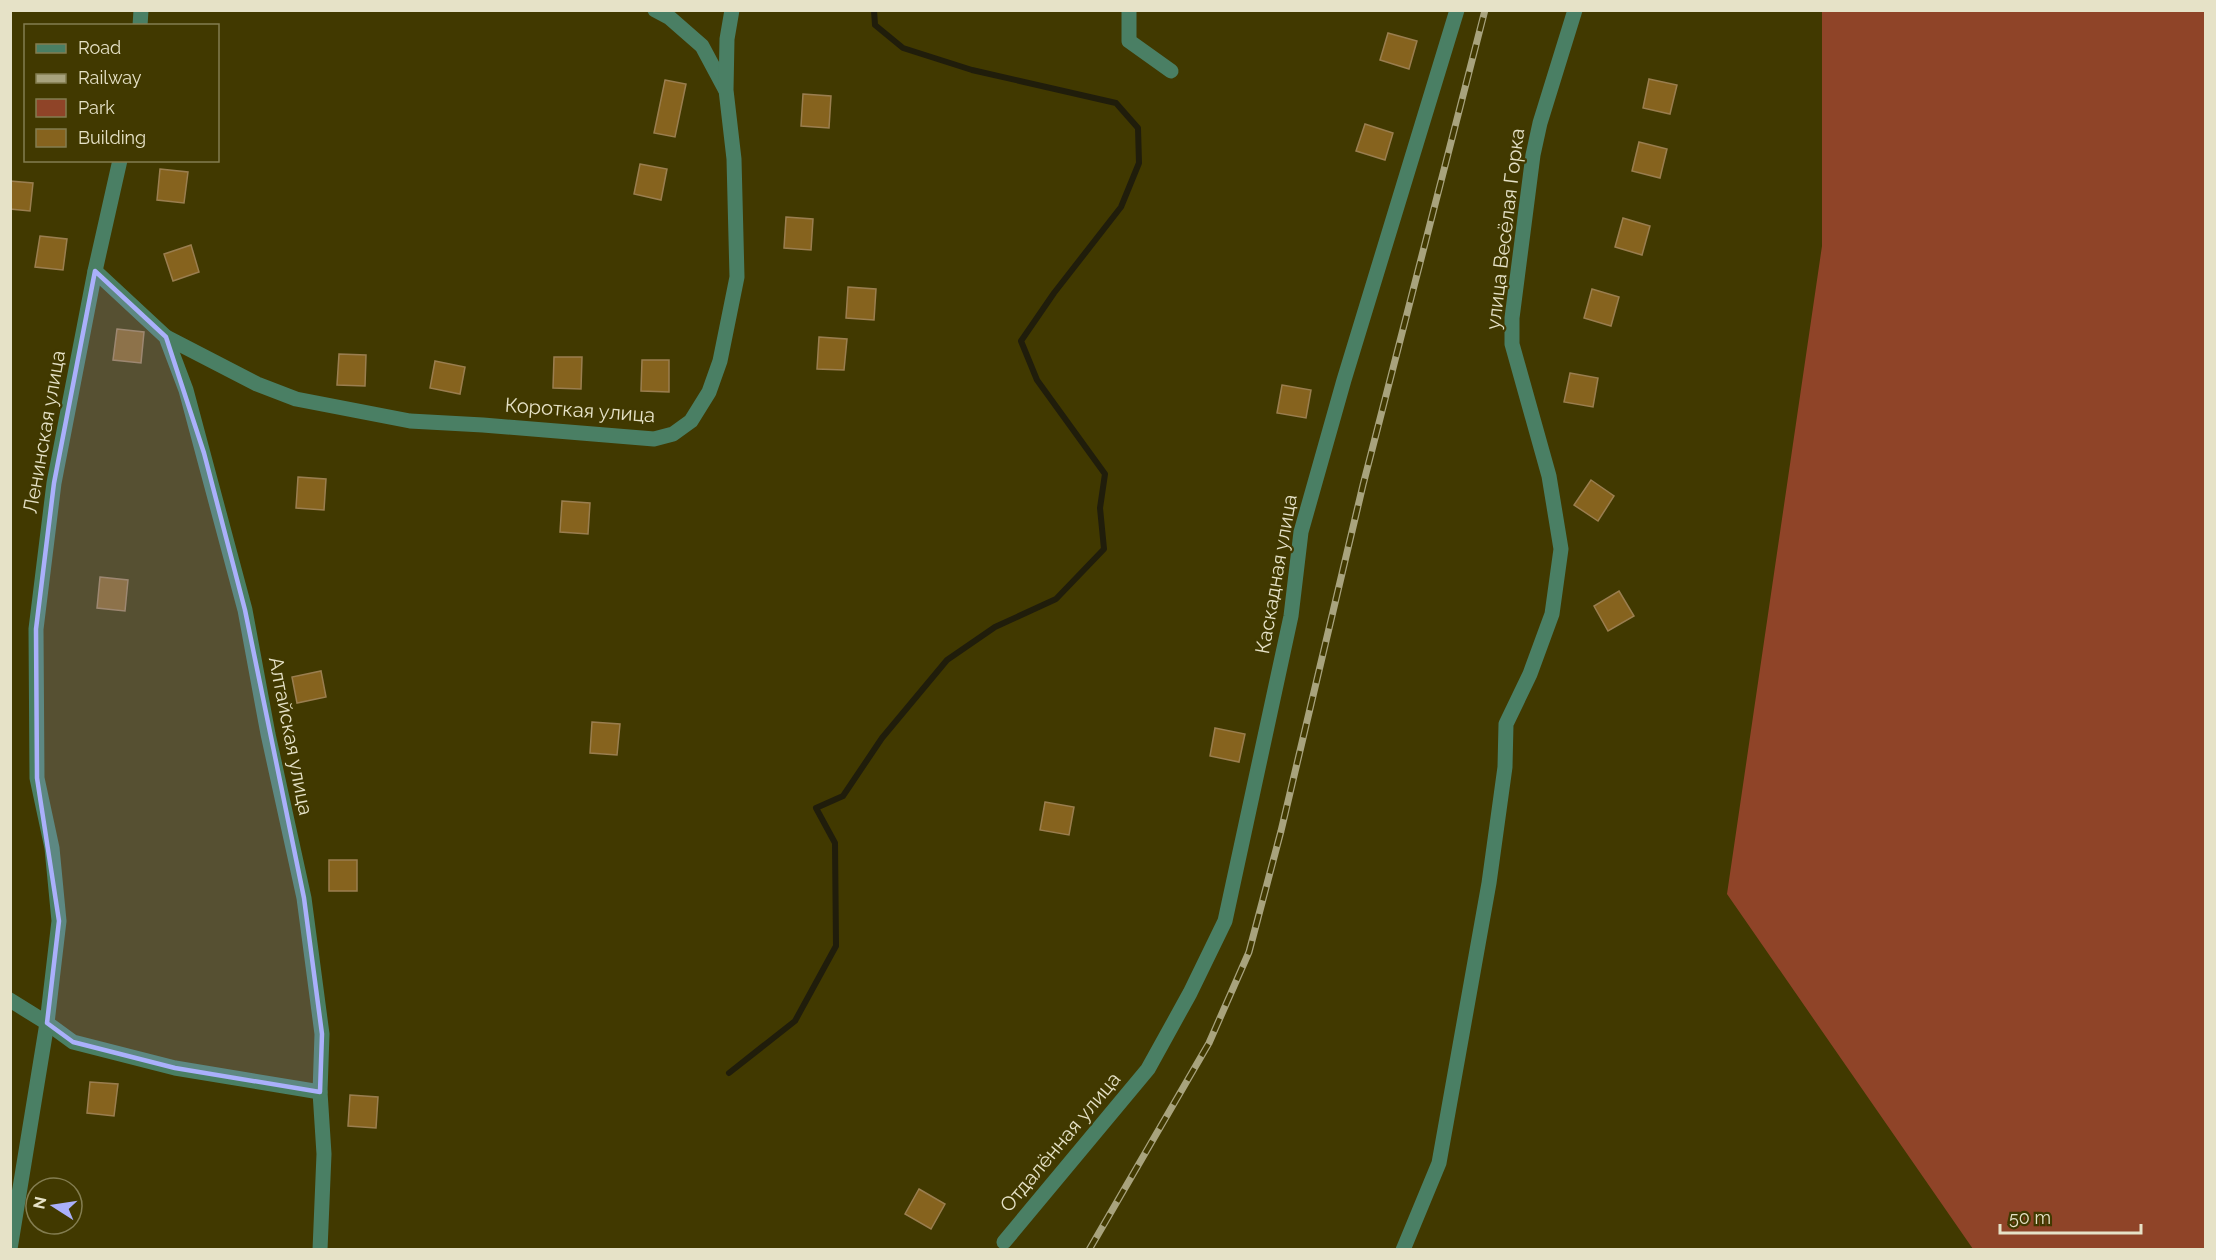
<svg xmlns="http://www.w3.org/2000/svg" width="2216" height="1260" font-family="Raleway,sans-serif">
	<style>
		.green { fill: #8f4428 }
		.lines { fill: none; stroke-linecap: round; stroke-linejoin: round }
		.stream { stroke: #201d0b; stroke-width: 6 }
		.building { fill: #86631e; stroke: #9a7e4f; stroke-width: 1.5 }
		.minor { stroke: #4a7f64; stroke-width: 15 }
		.rail-casing { stroke: #a8a37d; stroke-width: 7 }
		.rail { stroke: #413900; stroke-width: 4.5; stroke-dasharray: 14; stroke-linecap: butt }
		.marked { fill: #aab0fb; fill-opacity: 0.2; stroke: #aab0fb; stroke-width: 4.5; stroke-linejoin: round }
		.labels { text-anchor: middle; dominant-baseline: central; stroke-width: 4.5; stroke-linejoin: round; paint-order: stroke }
		.street-label { font-size: 20px; fill: #e6e2c7; stroke: #413900 }
	</style>
	<rect width="100%" height="100%" fill="#413900"/>
	<path class="green" d="M1822,11H2205V1249H1973L1727,894L1822,246Z"/>
	<g class="lines">
		<path class="stream" d="M729,1073L795,1021L836,946L835,843L816,808L843,796L882,738L947,660L995,627L1056,599L1104,549L1100,508L1105,474L1037,380L1021,341L1054,293L1121,207L1139,163L1138,128L1116,103L972,70L903,48L875,25L874,10"/>
	</g>
	<g class="building">
		<path d="M1388,33L1417,41L1409,69L1380,60Z"/>
		<path d="M1649,79L1677,85L1670,114L1643,108Z"/>
		<path d="M665,80L686,84L675,137L654,133Z"/>
		<path d="M803,94L831,96L829,128L801,126Z"/>
		<path d="M1365,124L1393,133L1385,160L1356,151Z"/>
		<path d="M1639,142L1667,149L1660,178L1632,171Z"/>
		<path d="M640,164L667,169L661,200L634,194Z"/>
		<path d="M160,169L188,172L184,203L157,200Z"/>
		<path d="M10,181L33,183L30,211L10,209Z"/>
		<path d="M786,217L813,219L811,250L784,248Z"/>
		<path d="M1623,218L1650,226L1642,255L1615,247Z"/>
		<path d="M40,236L67,239L63,270L35,267Z"/>
		<path d="M191,245L199,272L173,281L164,254Z"/>
		<path d="M848,287L876,289L874,320L846,318Z"/>
		<path d="M1592,289L1619,297L1611,326L1584,318Z"/>
		<path d="M117,329L144,332L141,363L113,360Z"/>
		<path d="M819,337L847,339L844,370L817,369Z"/>
		<path d="M339,354L366,355L365,386L337,385Z"/>
		<path d="M554,357H582L581,389L553,388Z"/>
		<path d="M642,360H669V392L641,391Z"/>
		<path d="M435,361L465,367L460,394L430,388Z"/>
		<path d="M1570,373L1598,378L1593,407L1564,402Z"/>
		<path d="M1282,385L1311,390L1306,418L1277,413Z"/>
		<path d="M298,477L326,479L324,510L296,508Z"/>
		<path d="M1591,480L1614,496L1598,521L1574,505Z"/>
		<path d="M562,501L590,503L588,534L560,532Z"/>
		<path d="M100,577L128,580L125,611L97,608Z"/>
		<path d="M1619,591L1634,616L1608,631L1594,606Z"/>
		<path d="M321,671L326,697L297,703L292,677Z"/>
		<path d="M592,722L620,724L617,755L590,753Z"/>
		<path d="M1215,728L1245,734L1239,762L1210,756Z"/>
		<path d="M1045,802L1074,807L1069,835L1040,830Z"/>
		<rect x="329" y="860" width="28" height="31"/>
		<path d="M90,1082L118,1084L114,1116L87,1113Z"/>
		<path d="M350,1095L378,1097L376,1128L348,1126Z"/>
		<path d="M919,1189L945,1204L931,1229L905,1214Z"/>
	</g>
	<g class="lines">
		<g class="minor">
			<path d="M655,10L670,18L702,46L725,89"/>
			<path d="M1129,10V41L1171,71"/>
			<path d="M140,26L141,10"/>
			<path d="M95,271L166,337L186,390L245,610L268,734L304,898L322,1034L320,1092L324,1154L320,1250"/>
			<path d="M166,337L257,384L296,399L410,421L483,425L654,439L673,434L691,421L709,392L720,361L737,277L734,159L726,90L727,39L732,10"/>
			<path d="M10,1000L47,1023L73,1042L175,1068L320,1092"/>
			<path d="M1004,1242L1148,1069L1190,993L1225,921L1291,616L1301,532L1344,380L1457,10"/>
			<path d="M10,1249L47,1023L59,921L52,848L37,778L36,629L54,483L95,271L120,160"/>
			<path d="M1403,1250L1439,1163L1489,883L1505,767L1506,724L1530,674L1552,614L1561,549L1549,476L1512,344V318L1533,155L1540,123L1575,10"/>
		</g>
		<defs>
			<path id="rail" d="M1089,1250L1209,1043L1249,952L1281,831L1363,485L1485,10"/>
		</defs>
		<use href="#rail" class="rail-casing"/>
		<use href="#rail" class="rail"/>
	</g>
	<path class="marked" d="M95,271L166,337L204,453L245,610L304,898L322,1034L320,1092L175,1068L73,1042L47,1023L59,921L37,778L36,629L54,483Z"/>
	<g class="labels">
		<g class="street-label">
			<text transform="translate(1505 229) rotate(-83)">улица Весёлая Горка</text>
			<text transform="translate(580 410) rotate(4)">Короткая улица</text>
			<text transform="translate(44 432) rotate(-80)">Ленинская улица</text>
			<text transform="translate(1276 574) rotate(-80)">Каскадная улица</text>
			<text transform="translate(291 736) rotate(79)">Алтайская улица</text>
			<text transform="translate(1060 1142) rotate(-50)">Отдалённая улица</text>
		</g>
	</g>
	<rect width="2216" height="1260" fill="none" stroke="#e6e2c7" stroke-width="24"/>
	<rect x="24" y="24" width="195" height="138" fill="#413900" stroke="#837d50" stroke-width="1.5"/>
	<rect x="36" y="44" width="30" height="9" fill="#4a7f64" stroke="#837d50" stroke-width="1.5"/>
	<text x="78" y="54" font-size="18" fill="#e6e2c7">Road</text>
	<rect x="36" y="74" width="30" height="9" fill="#a8a37d" stroke="#837d50" stroke-width="1.5"/>
	<text x="78" y="84" font-size="18" fill="#e6e2c7">Railway</text>
	<rect x="36" y="99" width="30" height="18" fill="#8f4428" stroke="#837d50" stroke-width="1.5"/>
	<text x="78" y="114" font-size="18" fill="#e6e2c7">Park</text>
	<rect x="36" y="129" width="30" height="18" fill="#86631e" stroke="#837d50" stroke-width="1.5"/>
	<text x="78" y="144" font-size="18" fill="#e6e2c7">Building</text>
	<g transform="translate(54 1206) rotate(282)"><circle r="28" fill="#413900" stroke="#837d50" stroke-width="1.5"/>
	<path d="M0-4.5L10 22L0 15L-10 22Z" fill="#aab0fb"/>
	<text y="-9" font-size="16" font-weight="bold" text-anchor="middle" fill="#e6e2c7">N</text>
	</g>
	<path d="M2000 1224v9h141v-9" fill="none" stroke="#e6e2c7" stroke-width="3"/>
	<text x="2009" y="1224" font-size="18" fill="#e6e2c7" stroke="#413900" stroke-width="4.5" paint-order="stroke">50 m</text>
</svg>
